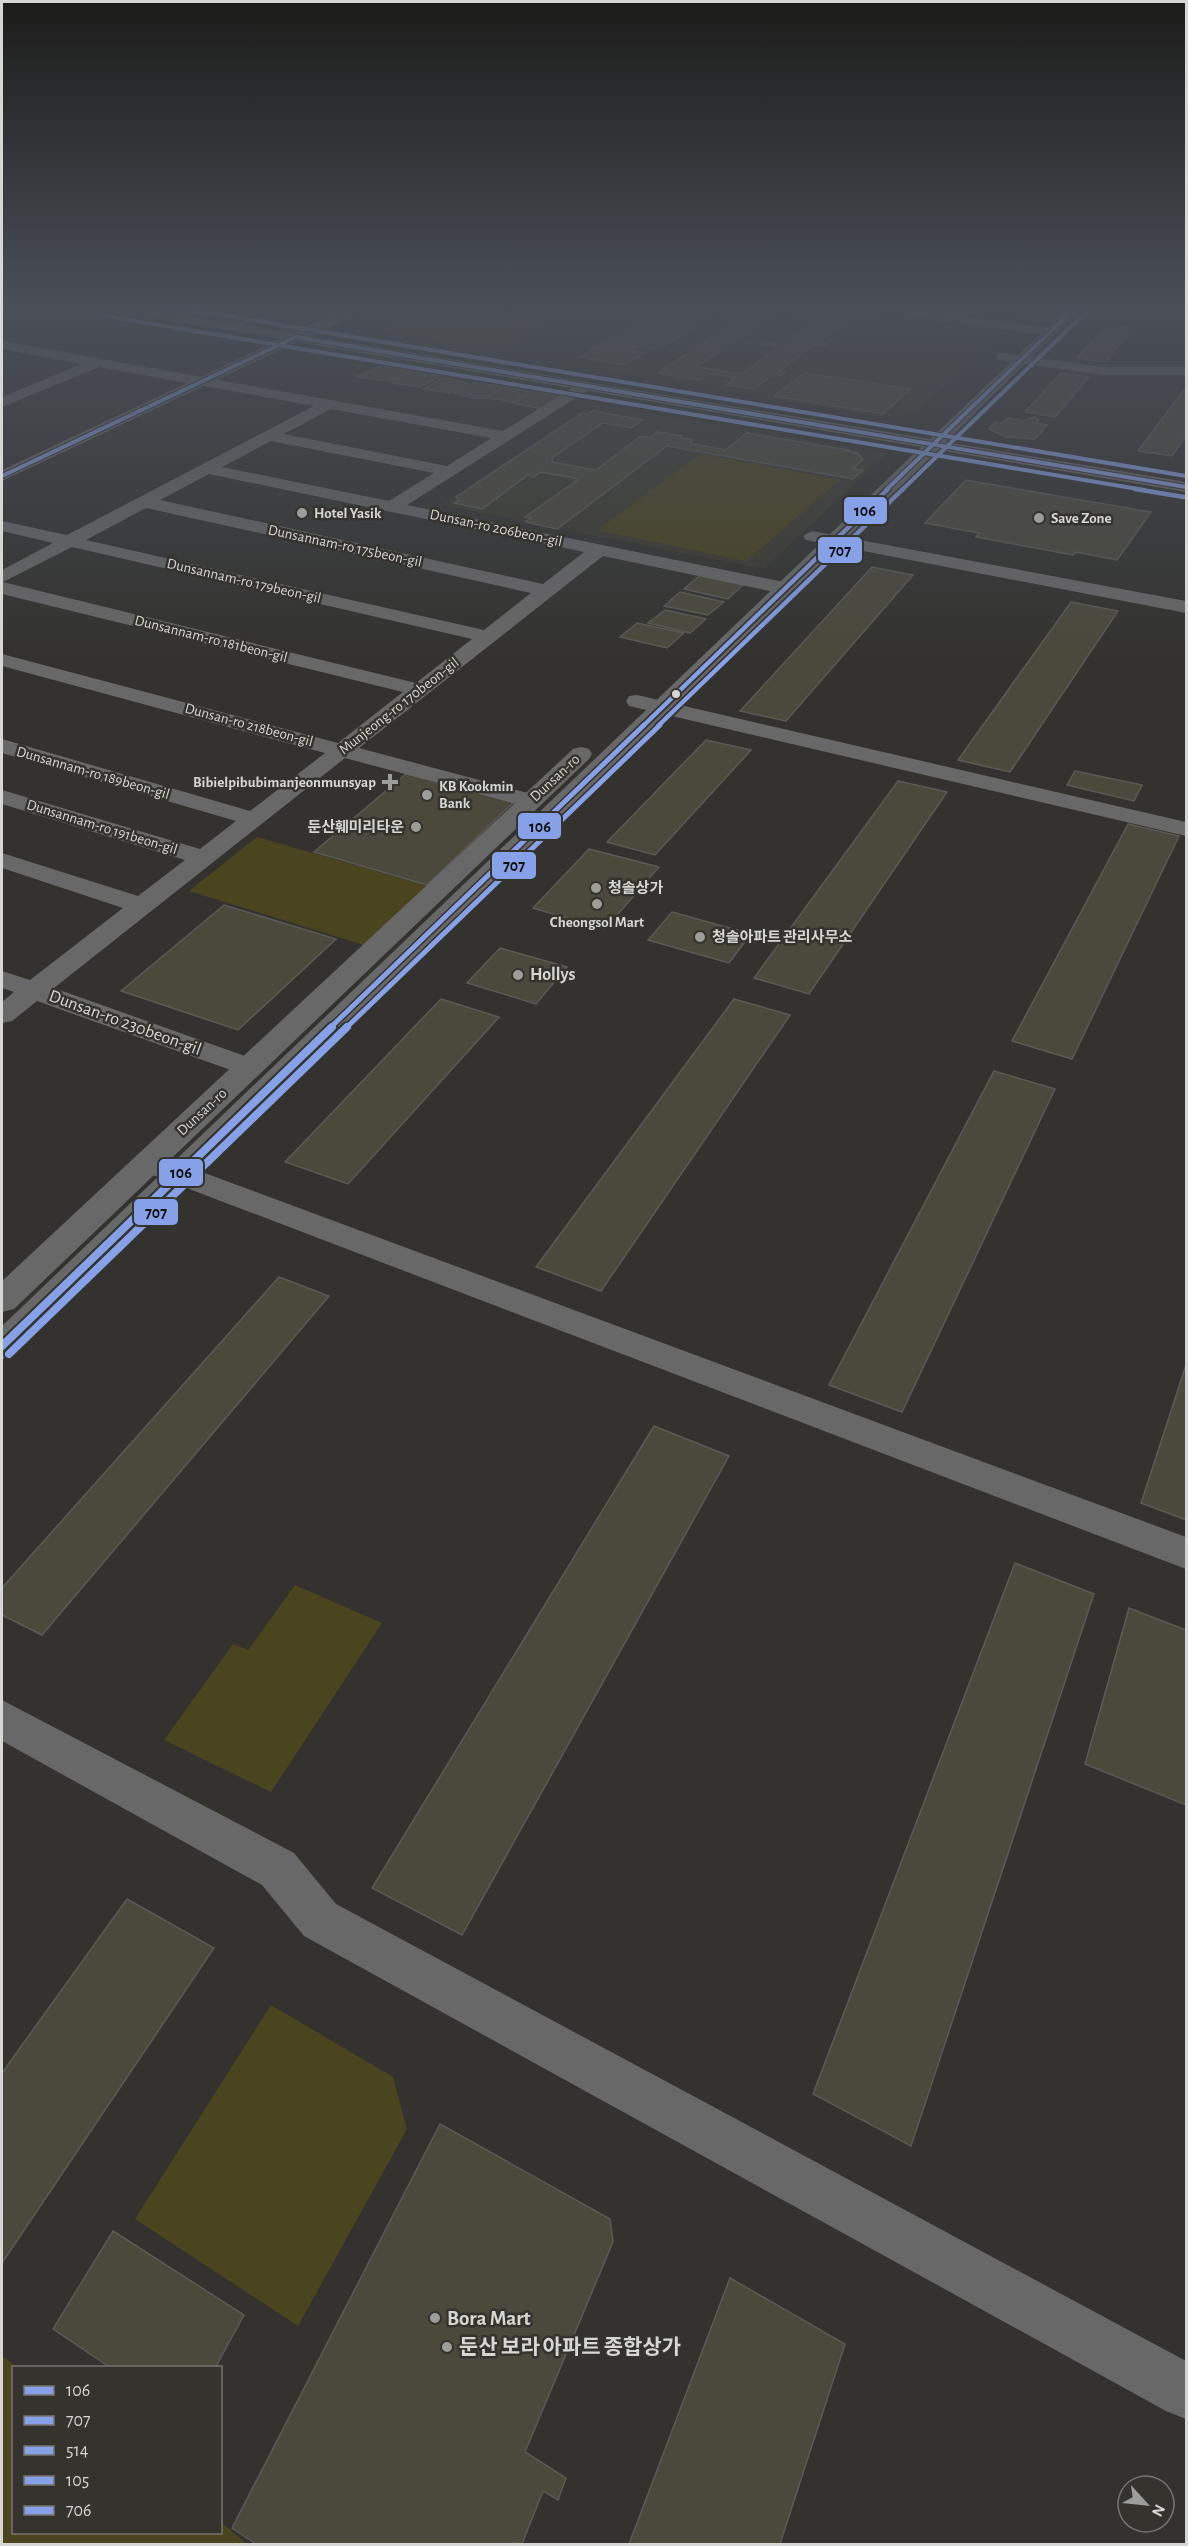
<svg xmlns="http://www.w3.org/2000/svg" width="1188" height="2546" font-family="'Alegreya Sans','Noto Sans KR',sans-serif">
	<style>
		.built { fill: #3b3a2f }
		.green { fill: #4a441f }
		.building { fill: #4b493c; stroke: #5a5a57; stroke-width: 1.5; fill-rule: evenodd }
		.lines { fill: none; stroke-linecap: round; stroke-linejoin: round }
		.minor { fill: #696868; fill-rule: evenodd }
		.major { fill: #696868; fill-rule: evenodd }
		.bus-1-far3-casing { stroke: #34332e; stroke-width: 6 }
		.bus-1-far2-casing { stroke: #34332e; stroke-width: 8 }
		.bus-1-far1-casing { stroke: #34332e; stroke-width: 8 }
		.bus-1-casing { stroke: #34332e; stroke-width: 12 }
		.bus-2-far3-casing { stroke: #34332e; stroke-width: 6 }
		.bus-2-far2-casing { stroke: #34332e; stroke-width: 8 }
		.bus-2-far1-casing { stroke: #34332e; stroke-width: 8 }
		.bus-2-casing { stroke: #34332e; stroke-width: 12 }
		.bus-3-casing { stroke: #34332e; stroke-width: 6 }
		.bus-4-far1-casing { stroke: #34332e; stroke-width: 6 }
		.bus-4-casing { stroke: #34332e; stroke-width: 8 }
		.bus-5-casing { stroke: #34332e; stroke-width: 6 }
		.bus-1-far3 { stroke: #87a1e9; stroke-width: 4 }
		.bus-1-far2 { stroke: #87a1e9; stroke-width: 4.5 }
		.bus-1-far1 { stroke: #87a1e9; stroke-width: 5 }
		.bus-1 { stroke: #87a1e9; stroke-width: 8 }
		.bus-2-far3 { stroke: #87a1e9; stroke-width: 4 }
		.bus-2-far2 { stroke: #87a1e9; stroke-width: 4.5 }
		.bus-2-far1 { stroke: #87a1e9; stroke-width: 5 }
		.bus-2 { stroke: #87a1e9; stroke-width: 8 }
		.bus-3 { stroke: #87a1e9; stroke-width: 4 }
		.bus-4-far1 { stroke: #87a1e9; stroke-width: 4 }
		.bus-4 { stroke: #87a1e9; stroke-width: 4.5 }
		.bus-5 { stroke: #87a1e9; stroke-width: 4 }
		.poi-dot { fill: #9d9d99; stroke: #34332e; stroke-width: 2 }
		.bus-dot { fill: #d6d6d2; stroke: #34332e; stroke-width: 2 }
		.labels { text-anchor: middle; dominant-baseline: central; stroke-width: 5; stroke-linejoin: round; paint-order: stroke }
		.far-poi-label { font-size: 15px; font-weight: bold; fill: #d6d6d2; stroke: #34332e; text-anchor: start }
		.far-street-label { font-size: 15px; fill: #d6d6d2; stroke: #34332e }
		.poi-label { font-size: 18px; font-weight: bold; fill: #d6d6d2; stroke: #34332e; text-anchor: start }
		.street-label { font-size: 18px; fill: #d6d6d2; stroke: #34332e }
		.near-poi-label { font-size: 21px; font-weight: bold; fill: #d6d6d2; stroke: #34332e; text-anchor: start }
		.line-badge { stroke: #34332e; stroke-width: 2 }
		.pale-badge-label { font-size: 16px; text-anchor: middle; font-weight: bold; fill: #111 }
	</style>
	<rect width="100%" height="100%" fill="#33322f"/>
	<g class="built">
		<path d="M416,306H826L999,329L1004,334L915,413L890,418L391,335L376,325Z"/>
		<path d="M593,404L887,453L764,569L440,505Z"/>
	</g>
	<g class="green">
		<path d="M425,306H576L511,342L485,338L468,348L391,335L383,326Z"/>
		<path d="M701,454L840,480L746,561L597,530Z"/>
		<path d="M257,837L442,890L380,950L189,891Z"/>
		<path d="M295,1585L382,1623L271,1792L164,1740L233,1644L248,1650Z"/>
		<path d="M271,2005L393,2077L407,2129L298,2326L135,2219Z"/>
		<path d="M2,2356L17,2367L14,2368V2532H220L221,2522L247,2544H2Z"/>
	</g>
	<g class="building">
		<path d="M232,306H262L246,313L224,309Z"/>
		<path d="M653,306H726L659,350L639,346L632,351L644,353L625,365L580,357L662,307Z"/>
		<path d="M759,306H786L777,312L819,317L829,310L856,314L825,338L834,339L825,346L814,345L779,371L786,372L781,376L774,374L754,389L726,385L735,378L708,374L700,380L658,373ZM774,315L814,321L782,345L740,338ZM735,341L778,347L741,374L696,367Z"/>
		<path d="M986,306H1022L1010,317L978,312Z"/>
		<path d="M1107,324L1134,328L1105,362L1077,358Z"/>
		<path d="M383,366L411,371L391,381L355,377Z"/>
		<path d="M413,372L440,376L421,387L392,383Z"/>
		<path d="M805,373L911,389L883,414L774,396Z"/>
		<path d="M1061,373L1089,377L1055,417L1025,412Z"/>
		<path d="M444,378L468,383L450,393L423,389Z"/>
		<path d="M474,382L504,387L486,398H473L455,393Z"/>
		<path d="M504,387L532,392L515,402L487,398Z"/>
		<path d="M1186,387V436L1172,456L1138,451Z"/>
		<path d="M534,390L562,395L541,409L512,403Z"/>
		<path d="M593,411L643,420L631,428L603,423L552,458V462L596,470L641,436L650,437L657,432L682,436L680,438L693,440L690,442L693,444L725,450L747,433L849,450L847,451L857,453L863,459L853,469L863,470L853,479L667,446L557,529L525,522L531,518L525,517L579,479L541,472L534,477L528,475L482,509L454,503L459,500L456,497L582,413L588,414Z"/>
		<path d="M1034,417L1039,420L1036,423L1047,425L1035,439L1006,437L989,429L995,422L1002,424L1008,418L1023,421Z"/>
		<path d="M966,480L1151,512L1117,560L1075,552L1073,555L976,537L979,533L925,523Z"/>
		<path d="M872,567L913,575L786,721L740,711Z"/>
		<path d="M700,575L743,585L728,599L684,589Z"/>
		<path d="M680,592L724,602L708,615L664,606Z"/>
		<path d="M1071,602L1118,611L1010,772L958,760Z"/>
		<path d="M665,610L706,619L690,633L648,623Z"/>
		<path d="M637,623L684,633L667,648L620,637Z"/>
		<path d="M706,740L751,750L655,855L607,842Z"/>
		<path d="M1075,771L1142,785L1134,801L1067,785Z"/>
		<path d="M407,773L514,802L427,885L314,852Z"/>
		<path d="M898,781L947,792L809,994L754,978Z"/>
		<path d="M1128,824L1179,836L1072,1059L1012,1041Z"/>
		<path d="M589,849L659,867L605,929L533,908Z"/>
		<path d="M224,905L336,939L238,1030L121,991Z"/>
		<path d="M672,912L751,934L729,963L648,940Z"/>
		<path d="M500,948L567,967L536,1004L467,983Z"/>
		<path d="M441,999L499,1017L348,1184L285,1162Z"/>
		<path d="M734,999L790,1015L601,1291L536,1267Z"/>
		<path d="M994,1071L1055,1089L902,1412L829,1385Z"/>
		<path d="M279,1277L329,1296L42,1635L2,1615V1588Z"/>
		<path d="M1186,1365V1520L1141,1503Z"/>
		<path d="M654,1426L729,1456L462,1935L372,1888Z"/>
		<path d="M1015,1563L1094,1594L911,2146L813,2094Z"/>
		<path d="M1129,1608L1186,1630V1805L1085,1764Z"/>
		<path d="M127,1899L214,1948L2,2263V2073Z"/>
		<path d="M440,2124L610,2219L613,2242L525,2452L566,2478L558,2500L543,2491L522,2544L513,2542L512,2544H256L232,2528Z"/>
		<path d="M113,2231L244,2315L215,2368H111L53,2329Z"/>
		<path d="M730,2278L845,2344L780,2544H629Z"/>
	</g>
	<g class="lines">
		<g class="minor">
			<path d="M854,306H887L1050,328L1057,332L1050,336L861,310Z"/>
			<path d="M2,341L503,431L580,383H590L592,386L590,389L407,505L784,582L794,588L784,594L603,556L359,748L539,796L543,801L539,806L531,808L345,758L54,988L259,1061L263,1067L259,1073L249,1076L239,1073L37,1001L12,1021L2,1023V1002L14,992L2,988V971L30,980L123,908L2,868V853L138,896L185,860L2,804V790L200,849L236,821L2,753V739L250,811L325,753L2,666V654L338,743L403,692L2,594V570L53,543L2,531V521L67,535L314,406L99,367L2,407V397L82,364L2,349ZM331,409L491,438L447,466L284,434ZM271,441L434,473L389,501L222,467ZM209,474L584,552L543,584L160,500ZM146,508L531,593L484,630L86,540ZM72,547L472,639L416,683L3,582Z"/>
			<path d="M1003,353L1103,367H1186V375H1103L998,360L996,357L998,354Z"/>
			<path d="M812,531L1186,601V613L806,540L803,536Z"/>
			<path d="M637,695L1186,822V836L629,706L626,701L629,696Z"/>
			<path d="M148,1152L1186,1537V1569L137,1169L133,1162L137,1155Z"/>
			<path d="M2,1700L294,1853L336,1904L1186,2361V2419L1166,2411L304,1936L262,1885L2,1741Z"/>
		</g>
		<g class="major">
			<path d="M100,306H128L294,333L353,306H369L368,309L311,336L930,439L1070,306H1083L946,442L1186,482V492L938,450L14,1355L2,1359V1326L921,447L297,342L2,481V470L281,339L107,310Z"/>
			<path d="M581,747L589,749L592,754L589,759L14,1309L2,1312V1281L573,749Z"/>
		</g>
		<defs>
			<path id="bus-1-far3" d="M886,490L1077,306"/>
			<path id="bus-1-far2" d="M643,726L888,489"/>
			<path id="bus-1-far1" d="M330,1028L644,725"/>
			<path id="bus-1" d="M2,1346L332,1027"/>
			<path id="bus-2-far3" d="M902,490L1084,314"/>
			<path id="bus-2-far2" d="M658,726L903,489"/>
			<path id="bus-2-far1" d="M346,1028L660,725"/>
			<path id="bus-2" d="M9,1354L347,1027"/>
			<g id="bus-3">
				<path d="M296,337L1186,487"/>
				<path d="M2,476L296,337"/>
			</g>
			<path id="bus-4-far1" d="M105,316L1144,490"/>
			<path id="bus-4" d="M1135,489L1184,497"/>
			<path id="bus-5" d="M168,306L1186,476"/>
		</defs>
		<use href="#bus-1-far3" class="bus-1-far3-casing"/>
		<use href="#bus-1-far2" class="bus-1-far2-casing"/>
		<use href="#bus-1-far1" class="bus-1-far1-casing"/>
		<use href="#bus-1" class="bus-1-casing"/>
		<use href="#bus-2-far3" class="bus-2-far3-casing"/>
		<use href="#bus-2-far2" class="bus-2-far2-casing"/>
		<use href="#bus-2-far1" class="bus-2-far1-casing"/>
		<use href="#bus-2" class="bus-2-casing"/>
		<use href="#bus-3" class="bus-3-casing"/>
		<use href="#bus-4-far1" class="bus-4-far1-casing"/>
		<use href="#bus-4" class="bus-4-casing"/>
		<use href="#bus-5" class="bus-5-casing"/>
		<use href="#bus-1-far3" class="bus-1-far3"/>
		<use href="#bus-1-far2" class="bus-1-far2"/>
		<use href="#bus-1-far1" class="bus-1-far1"/>
		<use href="#bus-1" class="bus-1"/>
		<use href="#bus-2-far3" class="bus-2-far3"/>
		<use href="#bus-2-far2" class="bus-2-far2"/>
		<use href="#bus-2-far1" class="bus-2-far1"/>
		<use href="#bus-2" class="bus-2"/>
		<use href="#bus-3" class="bus-3"/>
		<use href="#bus-4-far1" class="bus-4-far1"/>
		<use href="#bus-4" class="bus-4"/>
		<use href="#bus-5" class="bus-5"/>
	</g>
	<linearGradient id="sky" x2="0" y2="1"><stop stop-color="#1c1c1a"/><stop offset="0.46" stop-color="#4a4f58"/><stop offset="1" stop-color="#4a4f58" stop-opacity="0"/></linearGradient>
	<rect width="1188" height="662" fill="url(#sky)"/>
	<g class="poi-dot">
		<circle cx="302" cy="513" r="6"/>
		<circle cx="1039" cy="518" r="6"/>
		<path d="M387 773h6v6h6v6h-6v6h-6v-6h-6v-6h6z"/>
		<circle cx="427" cy="795" r="6"/>
		<circle cx="416" cy="827" r="6"/>
		<circle cx="596" cy="888" r="6"/>
		<circle cx="597" cy="904" r="6"/>
		<circle cx="700" cy="937" r="6"/>
		<circle cx="518" cy="975" r="6"/>
		<circle cx="435" cy="2318" r="6"/>
		<circle cx="447" cy="2347" r="6"/>
	</g>
	<circle class="bus-dot" cx="676" cy="694" r="5"/>
	<g class="labels">
		<g class="far-poi-label">
			<text x="314" y="513">Hotel Yasik</text>
			<text x="1051" y="518">Save Zone</text>
			<text x="376" y="782" text-anchor="end">Bibielpibubimanjeonmunsyap</text>
			<text x="439" y="786">KB Kookmin<tspan x="439" dy="17">Bank</tspan></text>
			<text x="404" y="827" text-anchor="end">둔산훼미리타운</text>
			<text x="608" y="888">청솔상가</text>
			<text x="597" y="922" text-anchor="middle">Cheongsol Mart</text>
			<text x="712" y="937">청솔아파트 관리사무소</text>
		</g>
		<g class="far-street-label">
			<text transform="translate(496 528) rotate(12)">Dunsan-ro 206beon-gil</text>
			<text transform="translate(345 546) rotate(12)">Dunsannam-ro 175beon-gil</text>
			<text transform="translate(244 581) rotate(13)">Dunsannam-ro 179beon-gil</text>
			<text transform="translate(211 639) rotate(14)">Dunsannam-ro 181beon-gil</text>
			<text transform="translate(399 706) rotate(-38)">Munjeong-ro 170beon-gil</text>
			<text transform="translate(249 725) rotate(15)">Dunsan-ro 218beon-gil</text>
			<text transform="translate(93 773) rotate(16)">Dunsannam-ro 189beon-gil</text>
			<text transform="translate(555 778) rotate(-43)">Dunsan-ro</text>
			<text transform="translate(102 827) rotate(17)">Dunsannam-ro 191beon-gil</text>
			<text transform="translate(202 1112) rotate(-43)">Dunsan-ro</text>
		</g>
		<g class="poi-label">
			<text x="530" y="975">Hollys</text>
		</g>
		<g class="street-label">
			<text transform="translate(125 1023) rotate(20)">Dunsan-ro 230beon-gil</text>
		</g>
		<g class="near-poi-label">
			<text x="447" y="2318">Bora Mart</text>
			<text x="459" y="2347">둔산 보라 아파트 종합상가</text>
		</g>
	</g>
	<g class="line-badge">
		<rect x="843" y="496" width="45" height="29" rx="6" fill="#87a1e9"/>
		<rect x="817" y="536" width="46" height="28" rx="6" fill="#87a1e9"/>
		<rect x="517" y="812" width="45" height="28" rx="6" fill="#87a1e9"/>
		<rect x="491" y="851" width="46" height="29" rx="6" fill="#87a1e9"/>
		<rect x="158" y="1158" width="46" height="29" rx="6" fill="#87a1e9"/>
		<rect x="133" y="1198" width="46" height="28" rx="6" fill="#87a1e9"/>
	</g>
	<g class="pale-badge-label">
		<text x="865" y="516">106</text>
		<text x="840" y="556">707</text>
		<text x="540" y="832">106</text>
		<text x="514" y="871">707</text>
		<text x="181" y="1178">106</text>
		<text x="156" y="1218">707</text>
	</g>
	<rect width="1188" height="2546" fill="none" stroke="#d6d6d2" stroke-width="6"/>
	<rect x="12" y="2366" width="210" height="168" fill="#34332e" stroke="#757470" stroke-width="1.5"/>
	<rect x="24" y="2386" width="30" height="9" fill="#87a1e9" stroke="#757470" stroke-width="1.5"/>
	<text x="66" y="2396" font-size="18" fill="#d6d6d2">106</text>
	<rect x="24" y="2416" width="30" height="9" fill="#87a1e9" stroke="#757470" stroke-width="1.5"/>
	<text x="66" y="2426" font-size="18" fill="#d6d6d2">707</text>
	<rect x="24" y="2446" width="30" height="9" fill="#87a1e9" stroke="#757470" stroke-width="1.5"/>
	<text x="66" y="2456" font-size="18" fill="#d6d6d2">514</text>
	<rect x="24" y="2476" width="30" height="9" fill="#87a1e9" stroke="#757470" stroke-width="1.5"/>
	<text x="66" y="2486" font-size="18" fill="#d6d6d2">105</text>
	<rect x="24" y="2506" width="30" height="9" fill="#87a1e9" stroke="#757470" stroke-width="1.5"/>
	<text x="66" y="2516" font-size="18" fill="#d6d6d2">706</text>
	<g transform="translate(1146 2504) rotate(117)"><circle r="28" fill="#34332e" stroke="#757470" stroke-width="1.5"/>
	<path d="M0-4.5L10 22L0 15L-10 22Z" fill="#9d9d99"/>
	<text y="-9" font-size="16" font-weight="bold" text-anchor="middle" fill="#d6d6d2">N</text>
	</g>
</svg>
